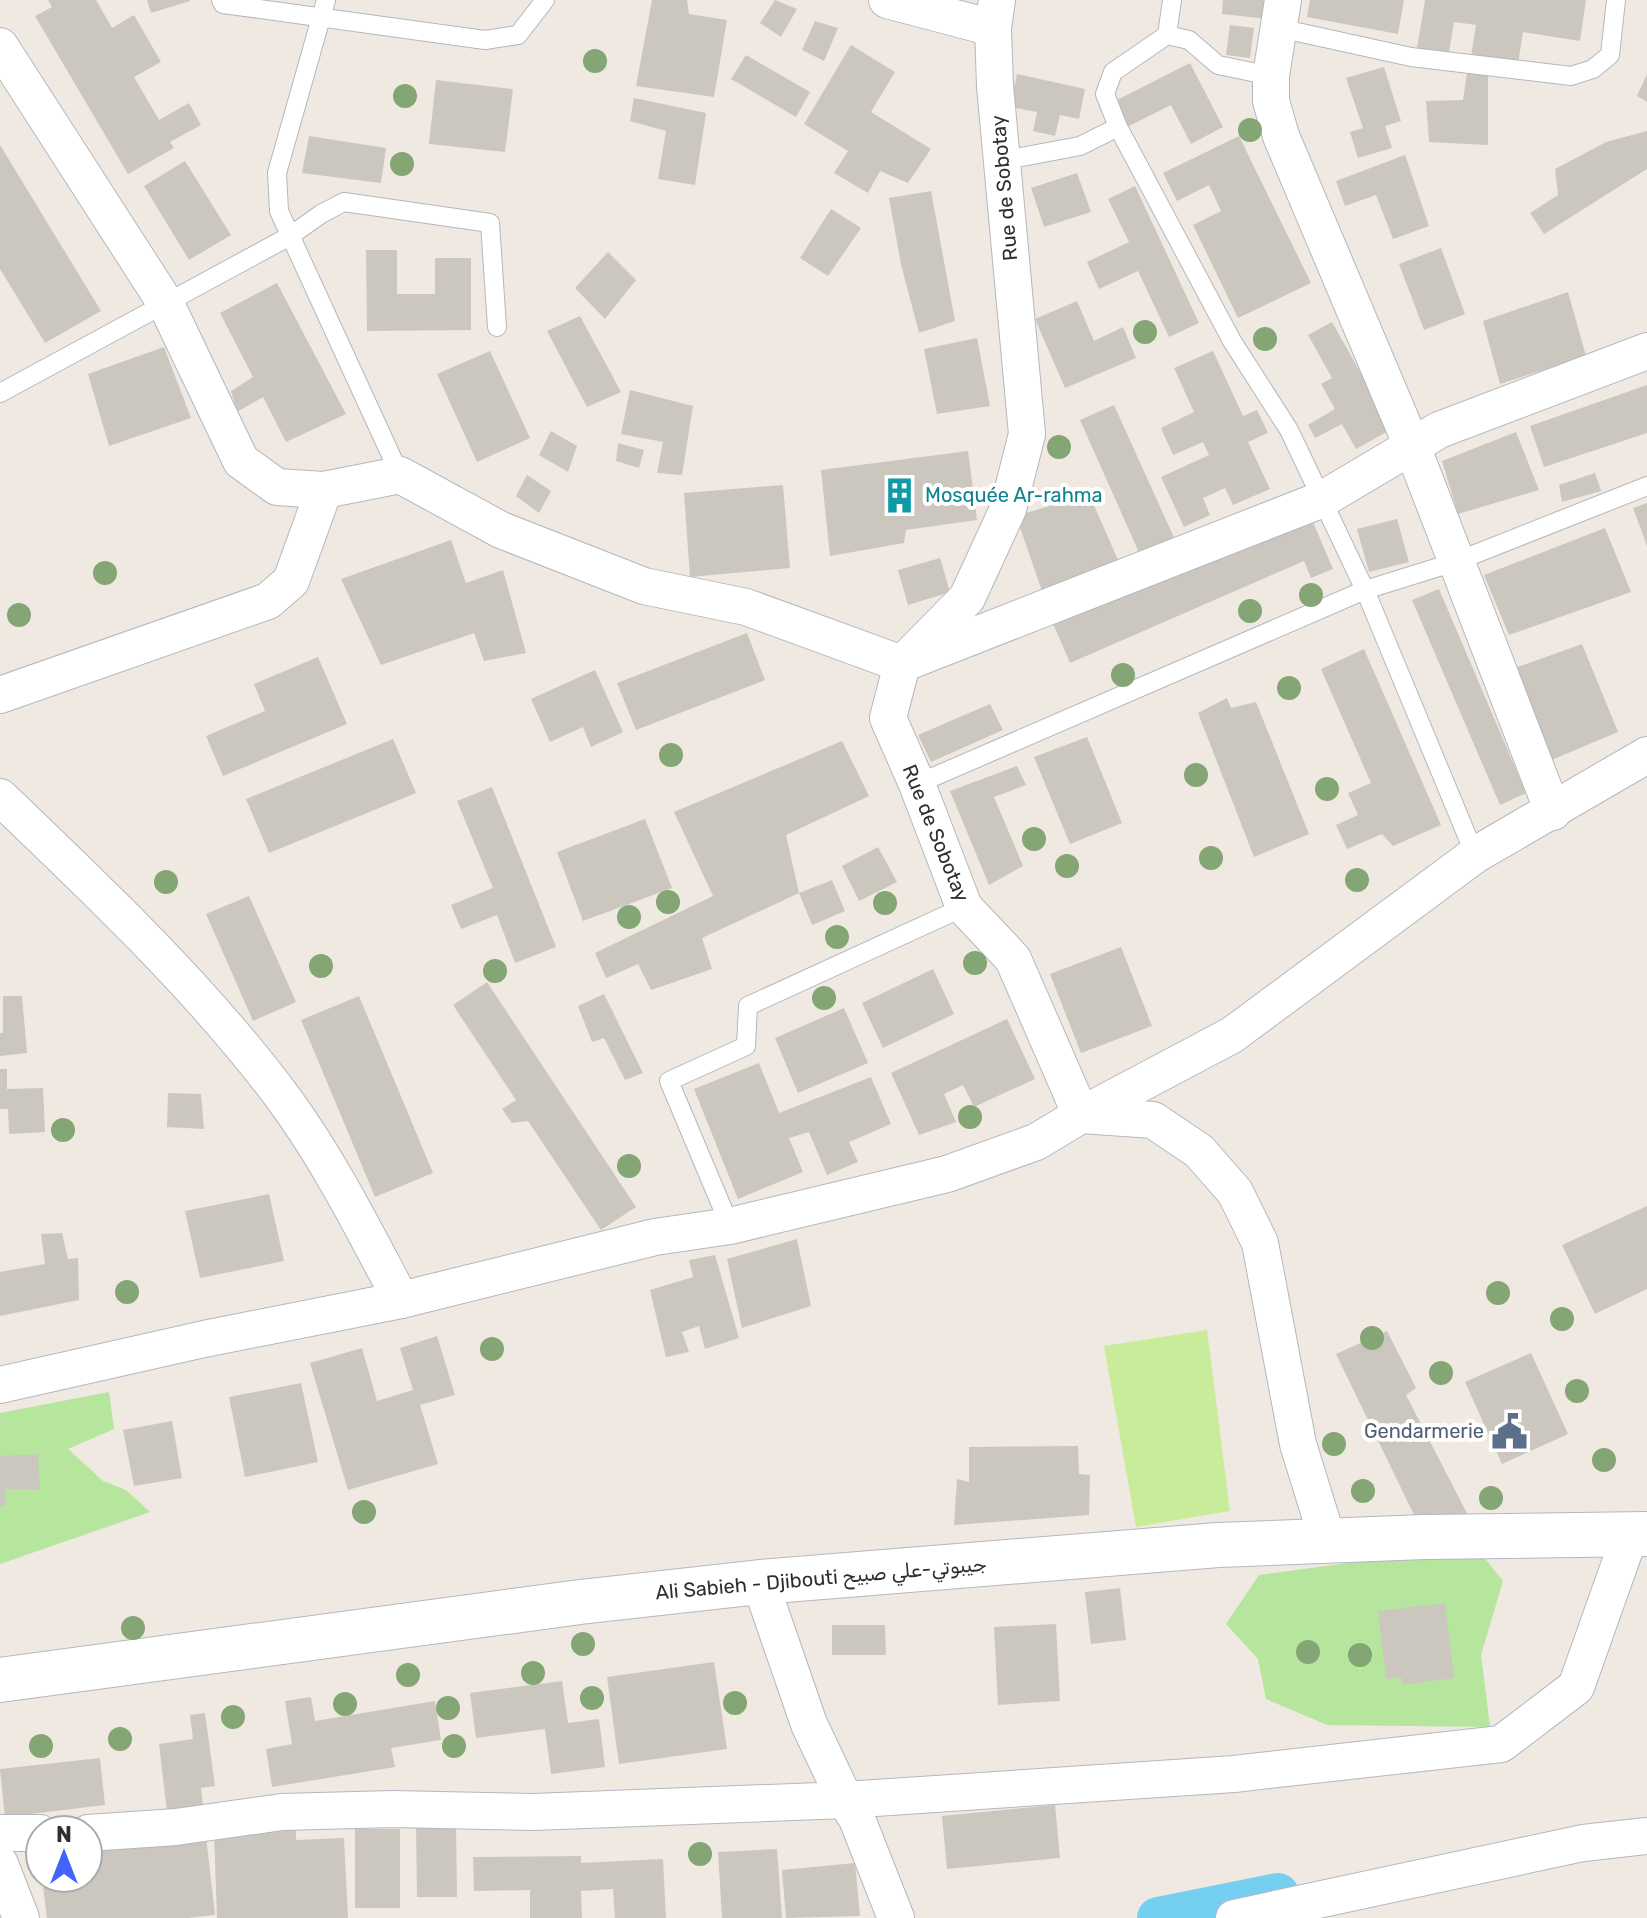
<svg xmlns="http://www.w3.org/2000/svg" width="1647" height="1918" font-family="Rubik,Vazirmatn,sans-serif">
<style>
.green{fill:#b6e59e}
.pitch{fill:#c9ec9a}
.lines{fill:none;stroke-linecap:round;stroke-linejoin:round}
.canal{stroke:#75cff0;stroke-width:42}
.building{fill:#cbc7bf}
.service-casing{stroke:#b4b7c1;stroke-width:20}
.minor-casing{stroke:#b4b7c1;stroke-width:38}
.secondary-casing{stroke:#b4b7c1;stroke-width:46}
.service{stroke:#fff;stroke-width:18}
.minor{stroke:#fff;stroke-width:36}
.secondary{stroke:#fff;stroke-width:44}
.tree{fill:#84a574}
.labels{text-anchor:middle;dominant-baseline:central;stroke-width:8;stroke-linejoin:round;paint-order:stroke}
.street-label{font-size:20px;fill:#2e2e2e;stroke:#fff}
.culture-label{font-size:20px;fill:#0d838f;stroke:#fff;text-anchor:start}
.service-label{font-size:20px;fill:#4e5e75;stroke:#fff;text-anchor:end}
</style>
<rect width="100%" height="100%" fill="#efe9e1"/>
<!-- green -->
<g class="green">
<polygon points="109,1392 114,1429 68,1449 103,1481 126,1490 150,1512 0,1564 0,1413"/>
<polygon points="1479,1551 1503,1581 1481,1655 1490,1727 1327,1725 1266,1699 1258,1659 1226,1624 1259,1575 1422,1553"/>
</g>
<!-- pitch -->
<polygon class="pitch" points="1207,1330 1230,1511 1136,1527 1104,1346"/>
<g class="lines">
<!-- canal -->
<polyline class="canal" points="1158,1918 1278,1894"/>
</g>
<!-- building -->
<g class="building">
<polygon points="48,0 96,0 112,28 134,15 161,62 134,77 159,120 189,103 201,125 170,142 174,148 128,174 35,16 52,7"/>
<polygon points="147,0 190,0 190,1 151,13"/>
<polygon points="652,0 687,0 689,14 727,20 714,97 636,86"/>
<polygon points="775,0 797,9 781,37 760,23"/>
<polygon points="1223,0 1270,0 1268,19 1222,14"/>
<polygon points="1310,0 1404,0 1398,34 1307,17"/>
<polygon points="1425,0 1586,0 1580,41 1523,32 1518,64 1471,57 1476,25 1454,22 1449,53 1417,48"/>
<polygon points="815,21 838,28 824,61 802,50"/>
<polygon points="1230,25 1254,28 1250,58 1226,55"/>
<polygon points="851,45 895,72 871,112 931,149 908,183 880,171 868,193 834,173 848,151 804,124"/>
<polygon points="746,55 810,92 796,117 731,79"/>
<polygon points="1190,63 1223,127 1191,144 1171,105 1129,126 1115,101"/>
<polygon points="1384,67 1401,121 1385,126 1392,148 1358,158 1350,132 1363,128 1346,78"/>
<polygon points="1467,73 1488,75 1488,145 1429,142 1426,101 1463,100"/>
<polygon points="1017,74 1085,89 1079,119 1060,115 1055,136 1033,131 1037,112 1010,107"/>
<polygon points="1647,74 1647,102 1637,96"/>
<polygon points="436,80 513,89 505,152 429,144"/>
<polygon points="634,98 706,113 695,185 658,179 666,131 630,121"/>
<polygon points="1647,131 1647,169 1544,234 1530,213 1558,195 1555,169 1606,142"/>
<polygon points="309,136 386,148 381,183 302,173"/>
<polygon points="1239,136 1311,283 1238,318 1193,225 1221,211 1209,185 1177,201 1163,173"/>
<polygon points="0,145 101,311 45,343 0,269"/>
<polygon points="1405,155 1429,226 1393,239 1376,195 1345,206 1336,181"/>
<polygon points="185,161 231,235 189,260 144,186"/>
<polygon points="1077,173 1091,212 1044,227 1031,188"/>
<polygon points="1135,186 1199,323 1169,337 1138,271 1099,289 1087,262 1129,242 1108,199"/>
<polygon points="931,191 955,321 919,333 901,264 889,198"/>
<polygon points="831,209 861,228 828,276 800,258"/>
<polygon points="1441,248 1465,314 1424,330 1399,264"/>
<polygon points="366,250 397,250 397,294 435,294 435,258 471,258 471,330 367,331"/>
<polygon points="608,252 636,280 605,319 575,288"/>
<polygon points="277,283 346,414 286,442 263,397 237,412 231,391 253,377 220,313"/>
<polygon points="1568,292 1586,356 1500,384 1483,321"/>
<polygon points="1077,301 1094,341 1123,327 1136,358 1065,388 1035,319"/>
<polygon points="580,316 621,392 587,407 547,331"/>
<polygon points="1332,322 1392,429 1356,449 1342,424 1315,438 1308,425 1335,409 1321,384 1332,378 1308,335"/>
<polygon points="977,338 990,406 937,414 924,349"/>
<polygon points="164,347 191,418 109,446 88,374"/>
<polygon points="490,351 530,438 477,462 437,374"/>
<polygon points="1213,351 1243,416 1257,410 1268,433 1248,442 1270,489 1233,505 1225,488 1203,498 1210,515 1184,527 1161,477 1209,455 1203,442 1173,455 1161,428 1194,412 1174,368"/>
<polygon points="1647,385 1647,433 1544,467 1530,426"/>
<polygon points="630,390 693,406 682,475 657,473 663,442 621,434"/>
<polygon points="1114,405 1176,542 1141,557 1080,420"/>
<polygon points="551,431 577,446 568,472 539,455"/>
<polygon points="1516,432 1539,490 1458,514 1442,461"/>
<polygon points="618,443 644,450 639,468 616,461"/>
<polygon points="968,451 977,520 906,530 904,543 830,556 821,470"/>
<polygon points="1595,473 1601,491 1562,502 1559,485"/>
<polygon points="527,475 551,491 539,513 516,496"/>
<polygon points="783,485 790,568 690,577 684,493"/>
<polygon points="1089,494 1119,562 1043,594 1016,516"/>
<polygon points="1647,503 1647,546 1633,508"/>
<polygon points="1307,508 1333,569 1311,578 1304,561 1070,663 1051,619"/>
<polygon points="1397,519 1409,562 1369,572 1357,529"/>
<polygon points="1605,528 1631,592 1509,635 1484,575"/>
<polygon points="451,540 466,583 503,570 526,653 484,661 474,633 381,665 341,579"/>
<polygon points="940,558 950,592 908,605 898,570"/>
<polygon points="1439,589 1526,793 1500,805 1412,600"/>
<polygon points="747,633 765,680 636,730 617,683"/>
<polygon points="1582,644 1618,732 1549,761 1512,669"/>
<polygon points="1364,649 1441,825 1393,846 1382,834 1347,849 1336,825 1358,815 1348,793 1371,783 1321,669"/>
<polygon points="318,657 347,724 223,776 206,736 265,711 254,684"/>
<polygon points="595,670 623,732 591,747 583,727 550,742 531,699"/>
<polygon points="1227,698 1231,708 1256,702 1309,834 1254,857 1198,713"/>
<polygon points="990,704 1003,730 931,762 918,735"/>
<polygon points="1087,737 1122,823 1070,844 1034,757"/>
<polygon points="393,739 416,793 269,853 246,799"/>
<polygon points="842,741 869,796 786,835 799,893 832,880 845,911 812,925 799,893 702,938 712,969 651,990 638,964 606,978 595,953 713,896 674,812"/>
<polygon points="1017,766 1026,785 994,797 1023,866 989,885 950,791"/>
<polygon points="492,787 556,947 515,963 497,915 461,929 451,905 493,888 457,801"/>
<polygon points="645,819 672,888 583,921 557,852"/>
<polygon points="878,847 897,882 859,901 842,866"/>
<polygon points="249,896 296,1002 253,1021 206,914"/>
<polygon points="1121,947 1152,1026 1081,1053 1050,974"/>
<polygon points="933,969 954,1014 883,1048 862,1003"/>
<polygon points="487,982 636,1207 601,1230 528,1121 512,1123 502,1109 516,1100 453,1005"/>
<polygon points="604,994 643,1073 625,1080 604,1038 592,1042 578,1006"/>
<polygon points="3,996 22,996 27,1053 0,1056 0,1033 3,1033"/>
<polygon points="359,996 433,1173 375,1197 301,1020"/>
<polygon points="844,1008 868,1063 798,1093 775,1038"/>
<polygon points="1007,1019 1035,1079 974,1107 963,1085 944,1094 956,1122 919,1135 891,1073"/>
<polygon points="759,1063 779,1113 871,1077 891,1124 849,1142 858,1162 827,1175 809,1132 789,1138 803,1172 738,1199 694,1089"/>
<polygon points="0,1069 7,1069 7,1089 43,1088 45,1132 9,1134 8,1109 0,1109"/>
<polygon points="168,1093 201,1094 204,1129 167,1127"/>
<polygon points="269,1194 284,1261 200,1278 185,1211"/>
<polygon points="1647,1206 1647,1289 1595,1314 1562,1245"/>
<polygon points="62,1233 68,1259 78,1258 79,1300 0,1316 0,1272 45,1264 41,1234"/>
<polygon points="797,1239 811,1306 742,1328 727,1259"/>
<polygon points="715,1255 739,1338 705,1349 699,1326 682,1332 689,1352 666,1357 650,1290 693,1277 689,1260"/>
<polygon points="1387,1331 1416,1388 1406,1395 1471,1521 1417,1521 1336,1354"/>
<polygon points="437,1336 455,1395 420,1405 438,1464 348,1490 310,1363 362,1348 377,1401 413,1390 400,1348"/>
<polygon points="1531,1353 1568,1434 1502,1464 1465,1382"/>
<polygon points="301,1383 318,1462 245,1477 229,1397"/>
<polygon points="172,1421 182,1478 134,1486 123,1430"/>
<polygon points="1078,1446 1079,1474 1090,1475 1089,1515 954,1525 957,1479 969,1482 969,1447"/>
<polygon points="38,1454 40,1490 5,1489 5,1505 0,1506 0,1456"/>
<polygon points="1120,1588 1126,1640 1091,1644 1085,1592"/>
<polygon points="1445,1603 1454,1678 1403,1685 1401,1677 1386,1679 1378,1611"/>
<polygon points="1056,1624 1060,1701 998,1705 994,1627"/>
<polygon points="832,1625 885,1625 886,1655 832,1655"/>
<polygon points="714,1662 727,1749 619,1764 607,1677"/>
<polygon points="562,1681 568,1723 599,1719 605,1767 551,1774 545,1729 476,1738 470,1693"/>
<polygon points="311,1697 315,1721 435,1701 441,1740 391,1748 395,1767 272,1787 266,1749 292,1744 285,1701"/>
<polygon points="205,1713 215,1786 201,1788 204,1816 168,1821 159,1744 193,1739 190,1715"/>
<polygon points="100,1758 105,1805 5,1817 0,1769"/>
<polygon points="1055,1805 1060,1858 947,1869 942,1816"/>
<polygon points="416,1827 456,1827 457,1897 417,1897"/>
<polygon points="296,1829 296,1840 344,1838 348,1918 217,1918 214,1832"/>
<rect x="355" y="1829" width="45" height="79"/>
<polygon points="206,1836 215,1915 188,1918 47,1918 42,1878 88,1878 88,1849"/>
<polygon points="777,1849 782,1918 722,1918 718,1852"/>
<polygon points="581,1856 581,1863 663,1859 666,1918 615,1918 613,1889 581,1891 582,1918 530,1918 530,1890 474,1891 473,1857"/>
<polygon points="855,1863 860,1916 786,1918 782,1870"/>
</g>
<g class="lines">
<defs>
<g id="service">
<polyline points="221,0 223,4 485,40 518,35 545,0"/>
<polyline points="326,0 277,173 279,211 400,475"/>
<polyline points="1172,0 1167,35 1113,72 1105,94 1118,127 1232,341 1289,430 1365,590 1475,855"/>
<polyline points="1279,28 1411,57 1571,76 1593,69 1610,55 1616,0"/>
<polyline points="1167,35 1189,40 1218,65 1271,76"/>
<polyline points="1000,161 1080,146 1118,127"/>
<polyline points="0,393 290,236 321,214 344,202 490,223 497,327"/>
<polyline points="917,784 1365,590 1455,562 1647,486"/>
<polyline points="730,1226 669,1081 746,1046 748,1006 964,907"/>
</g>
<g id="minor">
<polyline points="887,0 993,28"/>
<polyline points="1283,0 1271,76 1271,101 1281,136 1412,446 1553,812"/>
<polyline points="0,46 166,304 241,461 277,487 324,490 400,475 501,530 644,586 746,607 902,664 1323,499 1439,430 1647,351"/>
<polyline points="0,695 268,601 291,581 324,490"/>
<path d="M0 797C98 891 199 986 281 1095 328 1158 364 1230 401 1300"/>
<polyline points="1081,1115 1232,1035 1475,855 1647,755"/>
<polyline points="1082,1115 1153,1120 1199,1151 1235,1192 1260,1243 1298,1444 1328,1541"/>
<polyline points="0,1385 204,1339 401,1300 655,1237 730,1226 947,1174 1036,1142 1081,1115 1013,959 964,907 917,784 888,718 902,664 967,598 1008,509 1027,434 995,86 993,28 997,0"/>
<polyline points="0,1833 40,1833"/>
<polyline points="88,1833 176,1827 282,1812 393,1809 533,1812 845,1800 809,1724 760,1582"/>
<polyline points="0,1864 21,1918"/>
<polyline points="896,1918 857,1819 845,1800 1234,1774 1501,1744 1576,1687 1630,1535"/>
<polyline points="1234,1918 1583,1843 1647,1836"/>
</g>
<polyline id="secondary" points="0,1680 580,1602 760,1582 1218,1545 1424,1537 1647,1534"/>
</defs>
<!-- service casing -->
<use href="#service" class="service-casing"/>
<!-- minor casing -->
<use href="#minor" class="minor-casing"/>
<!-- secondary casing -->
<use href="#secondary" class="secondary-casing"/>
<!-- service -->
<use href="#service" class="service"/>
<!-- minor -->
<use href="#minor" class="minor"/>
<!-- secondary -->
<use href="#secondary" class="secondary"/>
</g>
<!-- trees -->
<g class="tree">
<circle cx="595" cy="61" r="12"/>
<circle cx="405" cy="96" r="12"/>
<circle cx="1250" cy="130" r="12"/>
<circle cx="402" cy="164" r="12"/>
<circle cx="1145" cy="332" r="12"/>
<circle cx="1265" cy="339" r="12"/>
<circle cx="1059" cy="447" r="12"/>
<circle cx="105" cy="573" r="12"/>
<circle cx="1311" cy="595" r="12"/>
<circle cx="1250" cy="611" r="12"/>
<circle cx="19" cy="615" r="12"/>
<circle cx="1123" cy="675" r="12"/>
<circle cx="1289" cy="688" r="12"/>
<circle cx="671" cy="755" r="12"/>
<circle cx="1196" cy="775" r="12"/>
<circle cx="1327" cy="789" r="12"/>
<circle cx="1034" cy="839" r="12"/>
<circle cx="1211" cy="858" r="12"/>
<circle cx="1067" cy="866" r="12"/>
<circle cx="1357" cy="880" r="12"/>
<circle cx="166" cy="882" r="12"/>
<circle cx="668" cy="902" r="12"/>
<circle cx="885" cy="903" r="12"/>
<circle cx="629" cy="917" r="12"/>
<circle cx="837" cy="937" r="12"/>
<circle cx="975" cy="963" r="12"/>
<circle cx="321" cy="966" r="12"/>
<circle cx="495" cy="971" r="12"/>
<circle cx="824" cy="998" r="12"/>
<circle cx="970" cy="1117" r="12"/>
<circle cx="63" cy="1130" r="12"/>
<circle cx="629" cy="1166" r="12"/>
<circle cx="127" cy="1292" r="12"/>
<circle cx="1498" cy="1293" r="12"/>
<circle cx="1562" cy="1319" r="12"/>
<circle cx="1372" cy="1338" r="12"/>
<circle cx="492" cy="1349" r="12"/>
<circle cx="1441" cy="1373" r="12"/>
<circle cx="1577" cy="1391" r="12"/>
<circle cx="1334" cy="1444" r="12"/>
<circle cx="1604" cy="1460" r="12"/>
<circle cx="1363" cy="1491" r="12"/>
<circle cx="1491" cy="1498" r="12"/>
<circle cx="364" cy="1512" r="12"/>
<circle cx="133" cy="1628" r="12"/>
<circle cx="583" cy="1644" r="12"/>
<circle cx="1308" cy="1652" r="12"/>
<circle cx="1360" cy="1655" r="12"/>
<circle cx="533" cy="1673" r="12"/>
<circle cx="408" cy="1675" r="12"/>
<circle cx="592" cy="1698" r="12"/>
<circle cx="735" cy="1703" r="12"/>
<circle cx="345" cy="1704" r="12"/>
<circle cx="448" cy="1708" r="12"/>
<circle cx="233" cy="1717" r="12"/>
<circle cx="120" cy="1739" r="12"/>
<circle cx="41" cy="1746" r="12"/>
<circle cx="454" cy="1746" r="12"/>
<circle cx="700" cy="1854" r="12"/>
</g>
<!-- icons -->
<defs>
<symbol id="building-bare" viewBox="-9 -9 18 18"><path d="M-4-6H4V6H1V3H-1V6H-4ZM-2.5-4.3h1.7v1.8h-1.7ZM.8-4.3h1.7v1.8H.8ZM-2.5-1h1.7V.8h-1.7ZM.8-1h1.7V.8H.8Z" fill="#0f9aa8" stroke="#fff" stroke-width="2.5" paint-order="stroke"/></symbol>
<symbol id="civic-bare" viewBox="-9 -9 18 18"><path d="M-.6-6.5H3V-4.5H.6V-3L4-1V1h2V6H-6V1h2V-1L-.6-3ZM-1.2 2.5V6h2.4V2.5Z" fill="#5c6f8a" stroke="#fff" stroke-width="2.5" paint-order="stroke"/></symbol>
</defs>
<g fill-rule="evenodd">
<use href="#building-bare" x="874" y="470" width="51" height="51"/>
<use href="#civic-bare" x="1484" y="1406" width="51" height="51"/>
</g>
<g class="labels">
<!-- street labels -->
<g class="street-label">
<text transform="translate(1004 188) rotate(-95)">Rue de Sobotay</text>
<text transform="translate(936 833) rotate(68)">Rue de Sobotay</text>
<text transform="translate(821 1578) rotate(-5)">Ali Sabieh - Djibouti جيبوتي-علي صبيح</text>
</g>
<!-- culture labels -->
<g class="culture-label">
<text x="925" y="495">Mosquée Ar-rahma</text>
</g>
<!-- service labels -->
<g class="service-label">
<text x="1484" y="1431">Gendarmerie</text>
</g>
</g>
<!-- north arrow -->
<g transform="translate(64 1854)"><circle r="38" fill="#ffffff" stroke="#ababab" stroke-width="2"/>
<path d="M0-6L14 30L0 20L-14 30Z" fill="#4264fb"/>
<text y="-12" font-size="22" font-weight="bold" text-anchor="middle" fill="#2e2e2e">N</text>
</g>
</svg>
